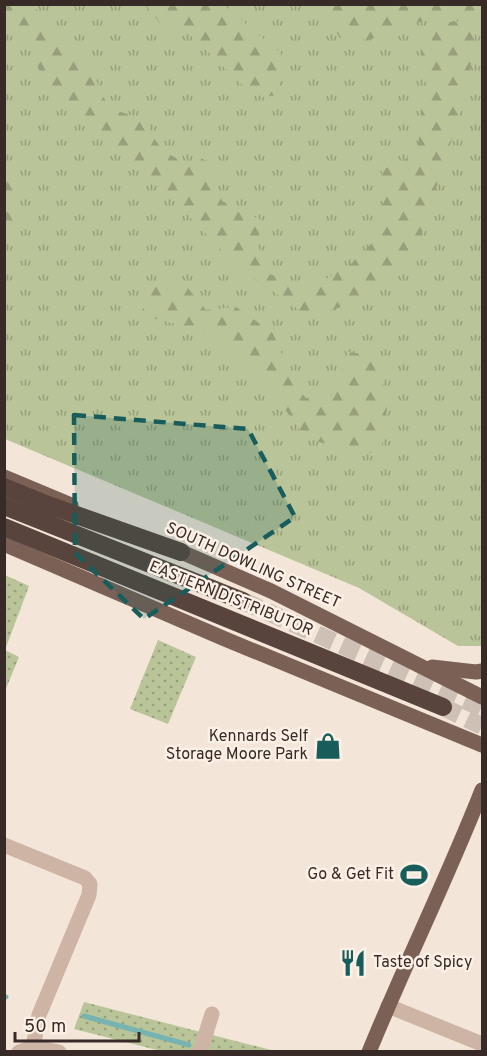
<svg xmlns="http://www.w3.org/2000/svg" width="487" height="1056" font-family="Overpass,sans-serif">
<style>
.grass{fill:url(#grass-tufts)}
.forest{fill:url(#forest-firs)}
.park{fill:url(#park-dots)}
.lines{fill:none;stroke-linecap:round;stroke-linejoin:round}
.stream{stroke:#76b3b1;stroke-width:5}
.highway-tunnel{stroke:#cec0b5;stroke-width:18;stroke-dasharray:18 9;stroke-linecap:butt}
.minor{stroke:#cdb4a4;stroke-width:15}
.major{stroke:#7b6056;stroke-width:15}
.highway{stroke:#59433d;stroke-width:18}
.marked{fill:#185d5c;fill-opacity:0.2;stroke:#185d5c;stroke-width:4.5;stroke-dasharray:12 8;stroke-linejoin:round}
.labels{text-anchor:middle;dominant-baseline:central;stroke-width:5;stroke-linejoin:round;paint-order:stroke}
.street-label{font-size:16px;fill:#382a26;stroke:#fbf0e6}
.poi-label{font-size:16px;fill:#382a26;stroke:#fbf0e6;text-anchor:end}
</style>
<defs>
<pattern id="grass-tufts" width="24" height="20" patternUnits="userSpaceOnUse" patternTransform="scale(1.5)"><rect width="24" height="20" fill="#b9c498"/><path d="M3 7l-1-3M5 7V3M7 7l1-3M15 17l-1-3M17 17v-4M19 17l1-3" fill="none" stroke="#979f7c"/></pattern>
<pattern id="forest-firs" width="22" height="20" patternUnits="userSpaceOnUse" patternTransform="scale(1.5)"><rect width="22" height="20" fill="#b9c498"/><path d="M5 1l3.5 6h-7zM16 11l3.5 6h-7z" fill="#979f7c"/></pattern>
<pattern id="park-dots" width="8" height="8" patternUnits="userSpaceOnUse" patternTransform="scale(1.5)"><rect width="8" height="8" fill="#b9c498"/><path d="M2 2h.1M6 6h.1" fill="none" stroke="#979f7c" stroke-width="1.8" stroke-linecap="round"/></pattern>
</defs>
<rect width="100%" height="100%" fill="#f4e5d9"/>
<!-- grass -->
<polygon class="grass" points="5,5 482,5 482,646 458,646 359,588 5,439"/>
<!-- forest -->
<g class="forest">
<path d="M5 4 33 5 71 51 89 60C104 98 100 110 144 118 149 125 151 133 155 140 163 152 178 160 191 165L200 158 210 162 222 201 261 220 258 245 267 273 296 284 326 279 352 263 372 243 384 210 381 190 382 170 406 159 418 145 426 83 419 59 437 23 464 21 476 31 467 92 415 253 379 292 333 310 305 314 235 265 166 192 89 125 44 83 32 52 5 27Z"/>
<polygon points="146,5 223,5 281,53 278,95 263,97 249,91 188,33 161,25"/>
<polygon points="320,5 482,5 481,11 440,15 368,40 340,38"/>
<polygon points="5,162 17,177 19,220 6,235 4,233"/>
<polygon points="182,281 206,310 236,307 273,333 294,384 306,398 333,395 348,352 378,356 387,408 381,450 364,455 306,438 265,382 208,333 157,319 141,317 148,285"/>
</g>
<!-- park -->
<g class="park">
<polygon points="5,575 29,586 5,650 19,657 5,691"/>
<polygon points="158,640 196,657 168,724 130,709"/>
<polygon points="84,1002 275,1051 161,1051 74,1029"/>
</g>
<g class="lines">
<!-- stream -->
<g class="stream">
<polyline points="4,996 6,997"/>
<polyline points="84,1016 189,1045"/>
</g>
<!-- highway-tunnel -->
<g class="highway-tunnel">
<polyline points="243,601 482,708"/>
<polyline points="443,707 482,726"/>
</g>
<!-- minor -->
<g class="minor">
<polyline points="4,845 85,878 90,884 89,895 39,1015 33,1047"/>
<polyline points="388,1006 482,1044"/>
<polyline points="19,1052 33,1047 59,1052"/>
<polyline points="200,1052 212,1014"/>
</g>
<!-- major -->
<g class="major">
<polyline points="4,477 71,505"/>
<polyline points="4,544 225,639 482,745"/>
<polyline points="170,547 271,591 482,697"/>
<polyline points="432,667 476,672 482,671"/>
<path d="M369 1052C405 964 447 879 482 790"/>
</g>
<!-- highway -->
<g class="highway">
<polyline points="4,487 48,505 181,552"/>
<polyline points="4,506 243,601"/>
<polyline points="4,527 443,707"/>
</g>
</g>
<!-- marked area -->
<path class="marked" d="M74 415 248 429 295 517 144 619 75 553Z"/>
<!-- icons -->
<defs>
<symbol id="shop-bare" viewBox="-9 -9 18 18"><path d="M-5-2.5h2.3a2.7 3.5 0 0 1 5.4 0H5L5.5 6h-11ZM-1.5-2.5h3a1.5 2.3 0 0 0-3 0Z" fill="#185d5c" stroke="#fbf0e6" stroke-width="2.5" paint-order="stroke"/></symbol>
<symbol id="stadium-bare" viewBox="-9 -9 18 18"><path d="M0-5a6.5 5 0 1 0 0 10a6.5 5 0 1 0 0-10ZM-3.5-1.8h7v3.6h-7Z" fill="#185d5c" stroke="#fbf0e6" stroke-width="2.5" paint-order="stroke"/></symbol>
<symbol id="restaurant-bare" viewBox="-9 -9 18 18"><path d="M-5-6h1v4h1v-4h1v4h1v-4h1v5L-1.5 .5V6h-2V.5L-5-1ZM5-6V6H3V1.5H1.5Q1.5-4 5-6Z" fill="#185d5c" stroke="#fbf0e6" stroke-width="2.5" paint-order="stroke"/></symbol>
</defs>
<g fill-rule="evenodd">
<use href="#shop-bare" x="309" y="727" width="38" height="38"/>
<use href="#stadium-bare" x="395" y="856" width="38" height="38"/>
<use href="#restaurant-bare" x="334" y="944" width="38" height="38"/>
</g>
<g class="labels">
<!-- street labels -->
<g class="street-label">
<text transform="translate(253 566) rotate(24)">SOUTH DOWLING STREET</text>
<text transform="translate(231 599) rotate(22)">EASTERN DISTRIBUTOR</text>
</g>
<!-- poi labels -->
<g class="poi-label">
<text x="308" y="737">Kennards Self<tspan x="308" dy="18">Storage Moore Park</tspan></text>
<text x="394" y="875">Go &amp; Get Fit</text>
<text x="373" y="963" text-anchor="start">Taste of Spicy</text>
</g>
</g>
<!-- border -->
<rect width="487" height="1056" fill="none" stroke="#382a26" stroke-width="12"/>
<!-- scale -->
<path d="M15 1032v9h124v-9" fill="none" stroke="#382a26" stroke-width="3"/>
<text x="24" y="1032" font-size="18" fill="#382a26" stroke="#fbf0e6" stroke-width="4.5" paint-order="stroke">50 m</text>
</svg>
